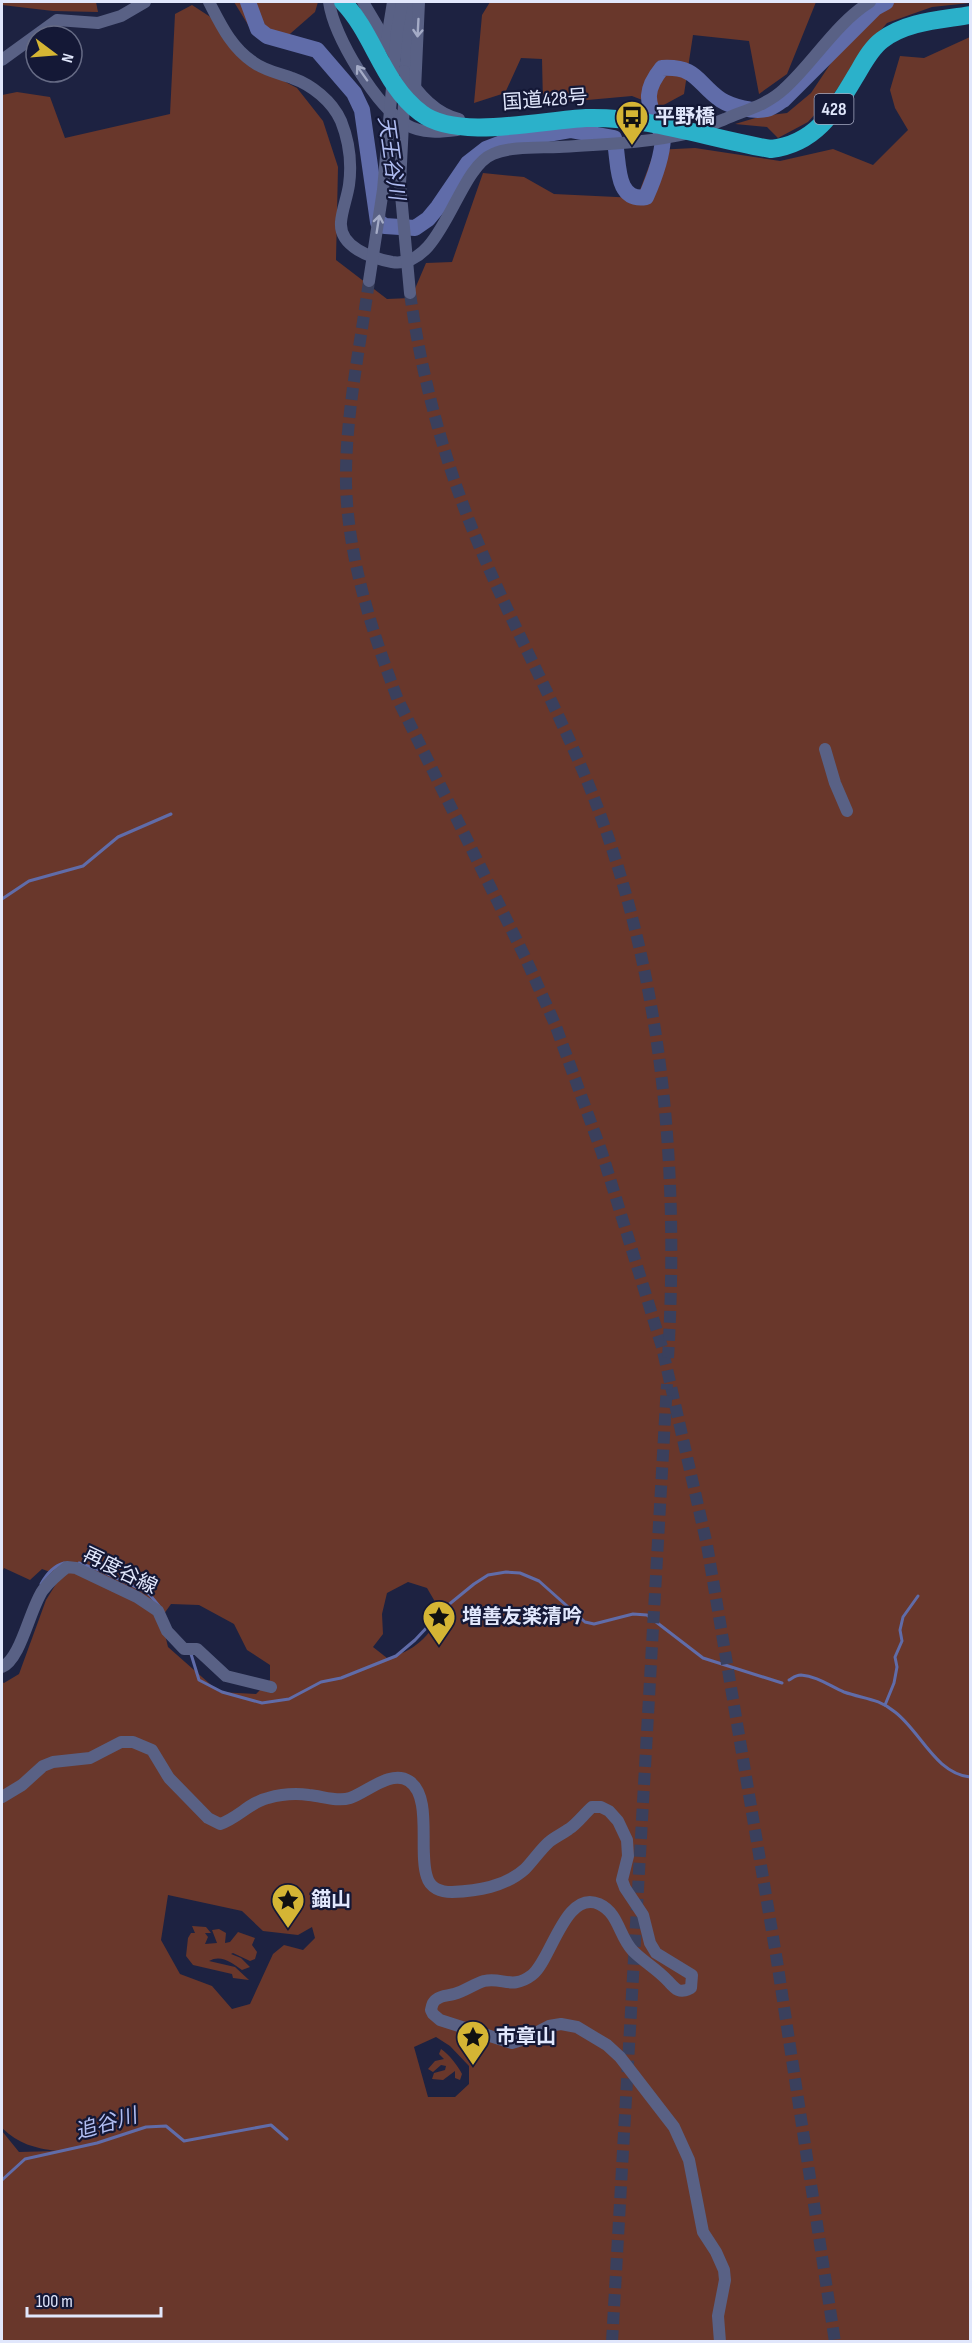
<svg xmlns="http://www.w3.org/2000/svg" width="972" height="2343" font-family="'Sofia Sans Condensed','Noto Sans JP',sans-serif">
<style>
.green{fill:#69372b;fill-rule:evenodd}
.lines{fill:none;stroke-linecap:round;stroke-linejoin:round}
.stream{stroke:#606ca9;stroke-width:3}
.river{stroke:#606ca9;stroke-width:16}
.minor-tunnel{stroke:#3a405d;stroke-width:12;stroke-dasharray:12 6;stroke-linecap:butt}
.minor{stroke:#596185;stroke-width:12}
.highway{stroke:#2bb1ca;stroke-width:18}
.oneway{stroke:#a4abc6}
.labels{text-anchor:middle;dominant-baseline:central;stroke-width:4.5;stroke-linejoin:round;paint-order:stroke}
.shield{fill:#141836;stroke:#a4a9c1;stroke-width:1.5}
.shield-label{font-size:18px;font-weight:bold;fill:#e1e7fc}
.street-label{font-size:20px;fill:#e1e7fc;stroke:#141836}
.poi-label{font-size:20px;font-weight:bold;fill:#e1e7fc;stroke:#141836;text-anchor:start}
.water-label{font-size:21px;font-style:italic;fill:#b0bdf2;stroke:#141836}
</style>
<rect width="100%" height="100%" fill="#1d2241"/>
<!-- green -->
<g class="green">
<polygon points="2,2 96,2 98,12 53,11 2,5"/>
<polygon points="234,2 318,2 315,12 283,40 255,36"/>
<polygon points="490,2 816,2 787,74 759,94 749,41 693,35 684,94 660,107 632,96 543,104 542,59 521,58 505,93 474,103 482,15"/>
<polygon points="881,2 970,3 932,7 887,23 864,50 835,92 808,122 778,138 767,127 735,124 762,116 787,113 811,93 849,36"/>
<path d="M192 5 212 18 238 57 297 88 323 121 338 167 336 260 387 299 411 298 426 263 452 262 483 173 524 177 554 194 637 198 655 150 695 148 780 161 833 149 873 165 908 130 895 108 890 90 900 56 924 58 970 37V2341H2V2131L19 2152 57 2151C34 2148 19 2144 2 2128V1682L4 1683 19 1674 46 1600 61 1576 42 1569 30 1580 4 1568 2 1572V95L17 92 50 97 65 138 170 114 175 14ZM408 1582 427 1588 441 1612C431 1636 413 1652 387 1658L373 1647 383 1634 382 1614 387 1593ZM171 1604 199 1605 234 1624 247 1650 270 1665V1680L256 1694 219 1692 168 1647 161 1618ZM168 1895 242 1911 263 1931 298 1935 312 1927 315 1938 303 1950 284 1945 273 1954 250 2004 232 2009 212 1986 180 1974 161 1940ZM436 2037 450 2046 469 2066V2084L455 2097H428L414 2047Z"/>
<path d="M192 1926 206 1927 211 1933H205L208 1937 205 1944 217 1943 212 1930 219 1929 226 1933 225 1943 230 1942 238 1932 255 1938 252 1945 257 1952 255 1959 250 1961 233 1953 231 1954 241 1958 250 1967 242 1970C232 1963 221 1954 209 1961L235 1967 249 1980 233 1978 232 1974 193 1965 186 1956 188 1938 191 1933H195Z"/>
<path d="M441 2049C449 2054 458 2066 462 2074L460 2080 455 2078V2071L443 2080 432 2079 434 2073 445 2070 446 2066 441 2065 433 2072 428 2069 435 2061 444 2059 439 2054Z"/>
</g>
<g class="lines">
<!-- stream -->
<g class="stream">
<polyline points="2,899 29,881 83,866 118,837 171,814"/>
<polyline points="79,1563 99,1570 144,1591 150,1595 159,1606"/>
<path d="M41 1584C46 1575 53 1566 64 1563"/>
<polyline points="191,1654 199,1680 222,1692 262,1703 289,1699 321,1682 341,1678 396,1656 415,1640 447,1606 474,1584 488,1575 506,1572 520,1573 539,1581 585,1622 594,1624 633,1614 647,1615 703,1658 782,1683"/>
<path d="M789 1680C794 1677 796 1675 801 1675 817 1676 830 1686 844 1692 864 1699 878 1698 895 1712 921 1732 935 1773 970 1777"/>
<polyline points="885,1705 894,1683 897,1667 895,1657 902,1641 900,1630 903,1617 918,1596"/>
<polyline points="2,2180 25,2159 97,2143 146,2127 166,2126 184,2141 271,2125 287,2139"/>
</g>
<!-- river -->
<path class="river" d="M248 2 258 29 267 36 317 50 354 93 362 110 378 222 385 226 415 228 428 219 438 207 468 163 486 149 507 141 570 130 614 138C620 159 613 202 646 197 654 179 662 158 663 138 663 133 659 129 657 124 646 101 645 89 662 68 698 66 697 84 721 100 732 107 754 112 767 109 772 108 778 103 783 100L875 8 886 2"/>
<!-- minor-tunnel -->
<g class="minor-tunnel">
<path d="M369 281C360 348 345 417 346 484 348 558 372 632 398 700L525 957 555 1024 602 1153 662 1347 707 1545 777 1961 835 2342"/>
<path d="M410 293C422 381 446 468 481 550 518 639 567 724 600 814 664 988 679 1175 668 1358"/>
<polyline points="612,2342 667,1384"/>
</g>
<!-- minor -->
<g class="minor">
<path d="M209 2C221 25 231 47 253 62 265 71 279 73 292 78 312 85 332 101 341 121 349 141 352 163 349 185 347 198 342 210 341 222 339 247 371 258 392 262 443 270 456 169 493 154 512 146 538 148 559 147 602 144 648 143 690 133 702 130 714 123 725 119 746 110 767 105 784 89 814 62 835 24 870 2"/>
<path d="M329 2C334 37 376 106 407 125 422 134 441 132 457 130"/>
<polyline points="363,2 395,56"/>
<polyline points="409,2 400,184 410,293"/>
<polyline points="386,45 393,2"/>
<polyline points="2,60 57,20 98,23 121,16 145,2"/>
<path d="M404 71C417 93 434 113 459 119"/>
<polyline points="415,90 419,2"/>
<polyline points="369,281 383,190 397,31 402,3"/>
<polyline points="825,749 835,783 847,811"/>
<path d="M2 1667C21 1659 30 1608 43 1590 50 1581 58 1574 67 1567L76 1568 137 1597 158 1611 167 1631 184 1649H197L226 1676 271 1687"/>
<path d="M2 1797 22 1785 43 1766 53 1762 90 1758 121 1742H133L152 1750 169 1778 208 1818 220 1824C238 1818 250 1802 268 1798 282 1794 295 1793 309 1795 322 1796 337 1802 350 1798 366 1793 391 1769 409 1781 433 1797 418 1851 427 1877 430 1888 441 1892 452 1892 477 1891 505 1887 525 1869 533 1861 540 1850 549 1842 555 1837 562 1834 569 1829 577 1824 584 1814 592 1807H601L609 1811 618 1821 627 1840 628 1856 622 1880 625 1888 643 1915 650 1943 656 1953 692 1975 691 1988C687 1990 683 1992 678 1990 674 1988 671 1984 668 1981 657 1969 644 1962 633 1951 619 1937 619 1913 599 1904 565 1889 551 1961 532 1975 512 1990 503 1977 484 1981 474 1984 465 1991 454 1994 448 1996 442 1995 437 1999 433 2001 432 2005 431 2010L433 2014 440 2020 512 2043 522 2040 549 2026 561 2024 577 2027 607 2045 620 2057 674 2127 689 2160 703 2232 716 2252 724 2270 725 2280 718 2316 720 2342"/>
</g>
<!-- highway -->
<path class="highway" d="M343 2C374 34 383 85 421 113 457 141 542 120 586 118 649 116 710 139 771 149 814 144 834 113 855 77 863 64 870 49 882 40 907 21 941 20 970 15"/>
</g>
<!-- one-way arrows -->
<defs><path id="oneway-shaft" d="M-6 0H5M1.5-3L5.5 0L1.5 3" fill="none" stroke-width="1.6" stroke-linecap="round" stroke-linejoin="round" transform="scale(1.5)"/></defs>
<g class="oneway">
<use href="#oneway-shaft" transform="translate(418 28) rotate(93)"/>
<use href="#oneway-shaft" transform="translate(362 73) rotate(-125)"/>
<use href="#oneway-shaft" transform="translate(378 224) rotate(-81)"/>
</g>
<!-- icons -->
<defs>
<symbol id="bus-pin" viewBox="-11 -11 22 30"><path d="M0 17L-7.5 6A9.5 9.5 0 1 1 7.5 6Z" fill="#d5b534" stroke="#141836"/><path d="M-5-6H5V4H4V6H2V4H-2V6H-4V4H-5ZM-3.5-4V0h7V-4ZM-3.5 1.2v1.5H-2V1.2ZM2 1.2v1.5H3.5V1.2Z" fill="#111"/></symbol>
<symbol id="sight-pin" viewBox="-11 -11 22 30"><path d="M0 17L-7.5 6A9.5 9.5 0 1 1 7.5 6Z" fill="#d5b534" stroke="#141836"/><path d="M0-6L1.8-2.2L6-1.7L2.9 1.2L3.7 5.4L0 3.3L-3.7 5.4L-2.9 1.2L-6-1.7L-1.8-2.2Z" fill="#111"/></symbol>
</defs>
<g fill-rule="evenodd">
<use href="#bus-pin" x="613" y="98" width="38" height="52"/>
<use href="#sight-pin" x="420" y="1598" width="38" height="52"/>
<use href="#sight-pin" x="269" y="1881" width="38" height="52"/>
<use href="#sight-pin" x="454" y="2018" width="38" height="52"/>
</g>
<g class="labels">
<!-- shield labels -->
<rect class="shield" x="814.5" y="94" width="39" height="30" rx="4.5"/>
<g class="shield-label">
<text x="834" y="109">428</text>
</g>
<!-- street labels -->
<g class="street-label">
<text transform="translate(545 100) rotate(-4)">国道428号</text>
<text transform="translate(120 1571) rotate(26)">再度谷線</text>
</g>
<!-- poi labels -->
<g class="poi-label">
<text x="655" y="117">平野橋</text>
<text x="462" y="1617">増善友楽清吟</text>
<text x="311" y="1900">錨山</text>
<text x="496" y="2037">市章山</text>
</g>
<!-- water labels -->
<g class="water-label">
<text transform="translate(391 158) rotate(82)">天王谷川</text>
<text transform="translate(106 2124) rotate(-16)">追谷川</text>
</g>
</g>
<!-- border -->
<rect width="972" height="2343" fill="none" stroke="#e1e7fc" stroke-width="6"/>
<!-- north arrow -->
<g transform="translate(54 54) rotate(106)"><circle r="28" fill="#141836" stroke="#666b85" stroke-width="1.5"/>
<path d="M0-4.5L10 22L0 15L-10 22Z" fill="#d5b534"/>
<text y="-9" font-size="16" font-weight="bold" text-anchor="middle" fill="#e1e7fc">N</text>
</g>
<!-- scale -->
<path d="M27 2307v9h134v-9" fill="none" stroke="#e1e7fc" stroke-width="3"/>
<text x="36" y="2307" font-size="18" fill="#e1e7fc" stroke="#141836" stroke-width="4.5" paint-order="stroke">100 m</text>
</svg>
